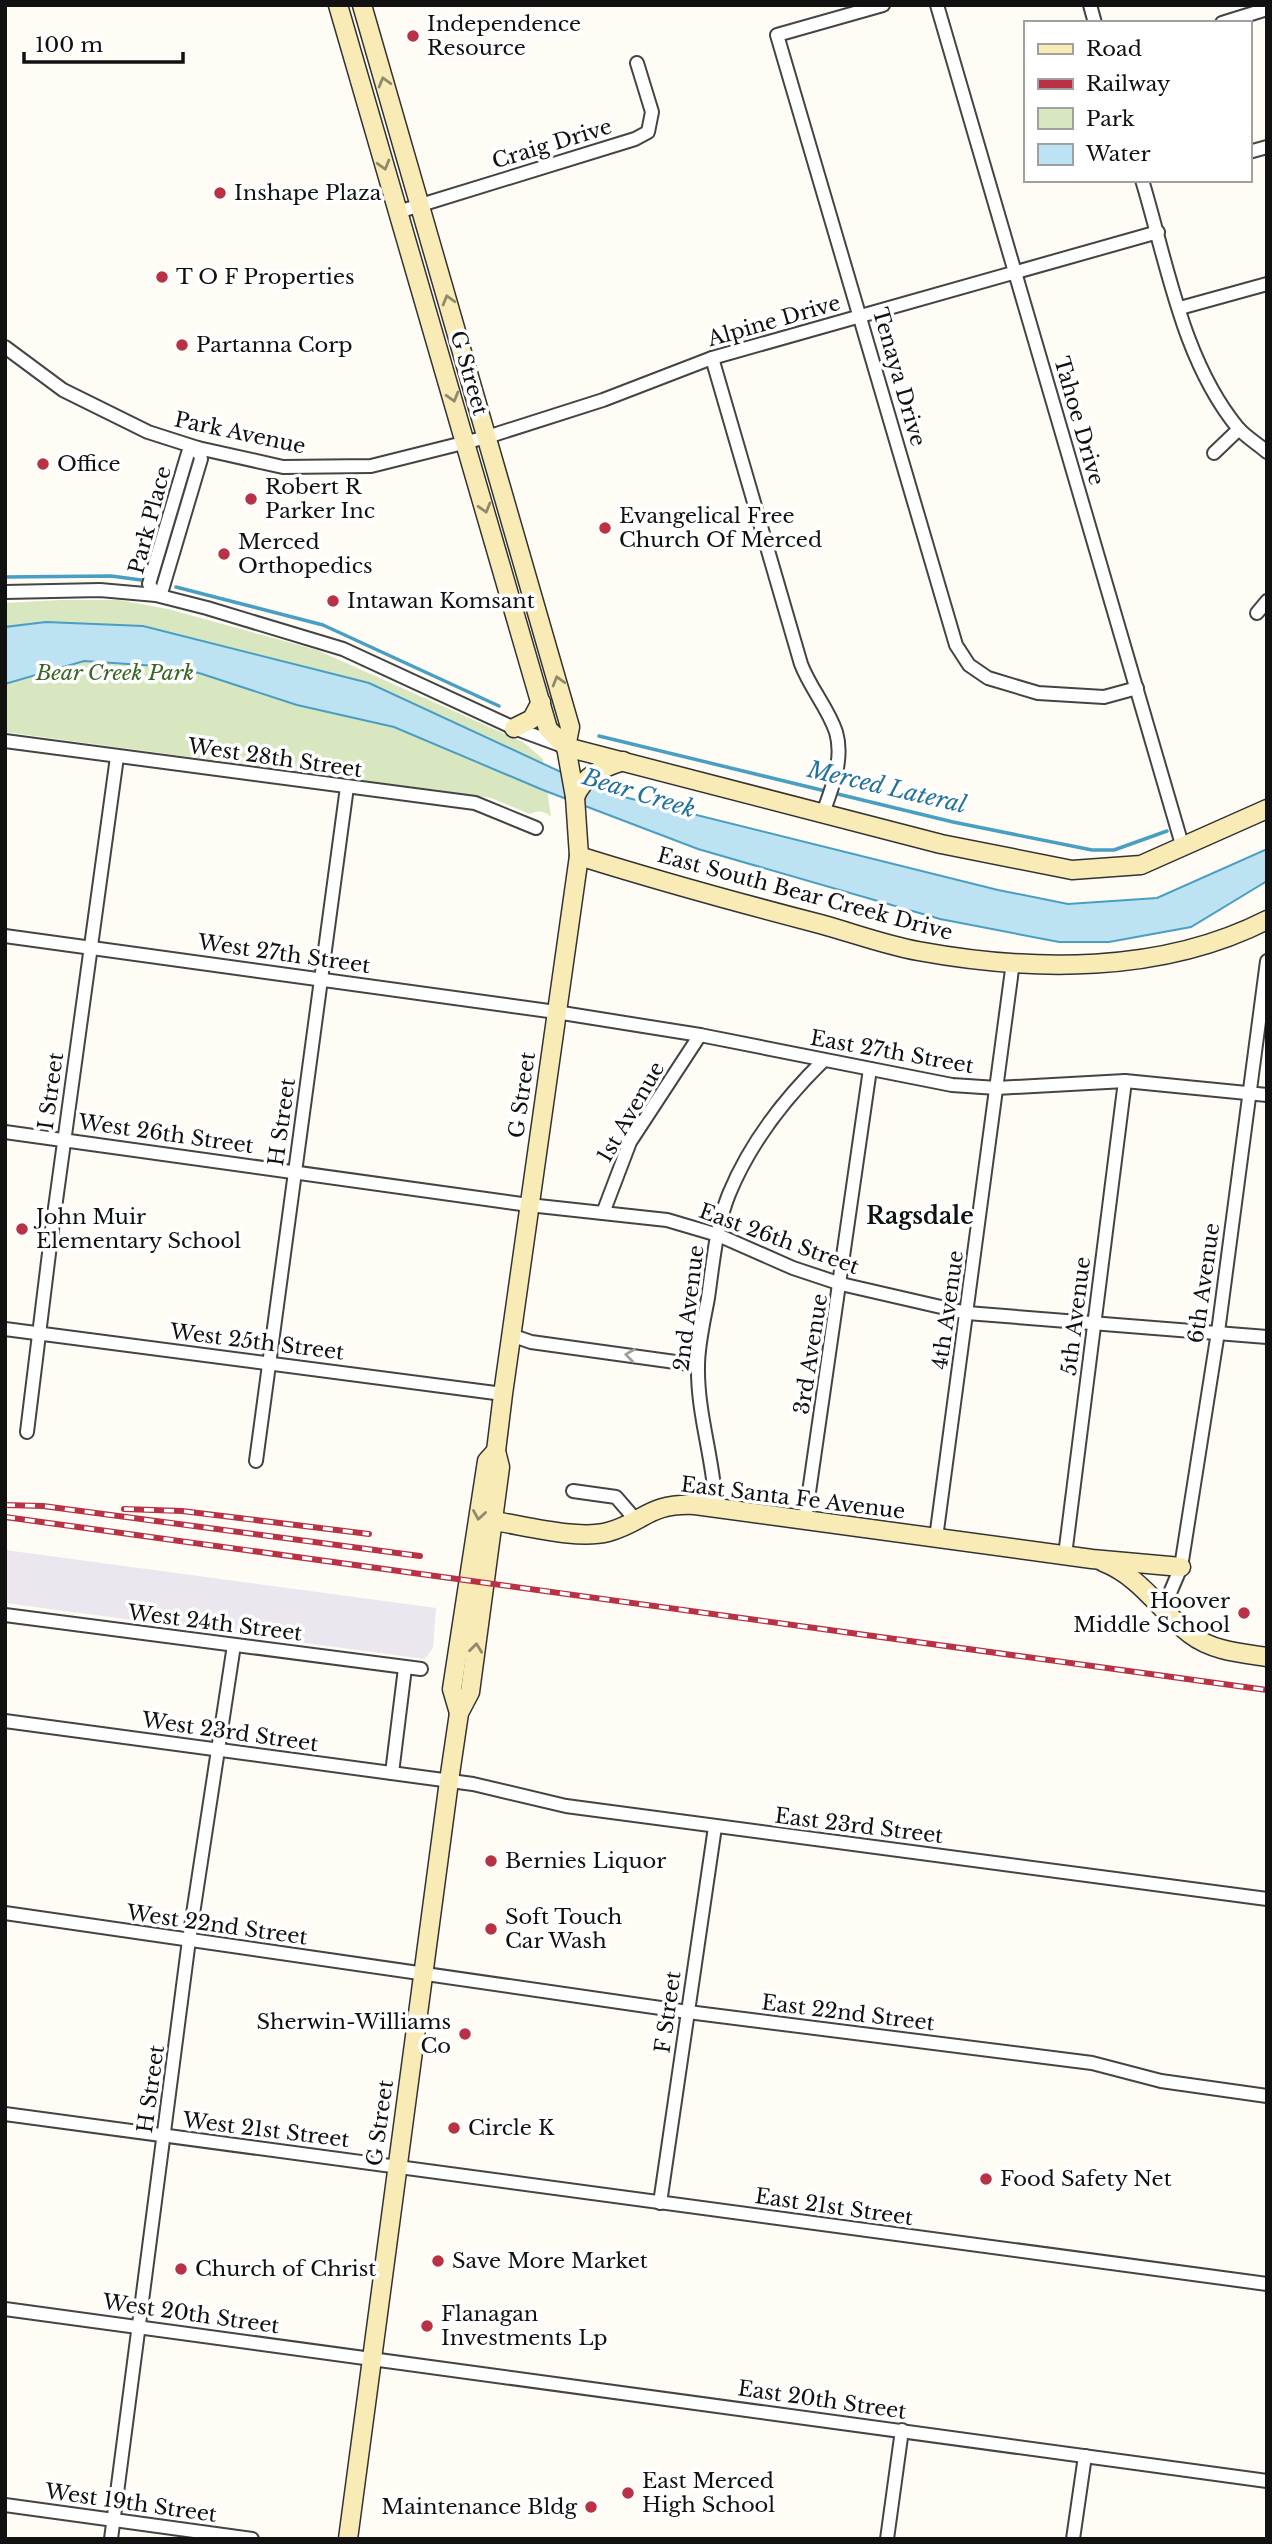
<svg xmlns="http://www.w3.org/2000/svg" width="1272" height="2544" font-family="'Libre Baskerville',serif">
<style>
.industrial{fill:#ece6ee}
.green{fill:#d8e7c0}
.water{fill:#bde3f2;stroke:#499ec4;stroke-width:2}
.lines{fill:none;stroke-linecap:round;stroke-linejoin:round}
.stream{stroke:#499ec4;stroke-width:3.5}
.street-casing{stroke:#444;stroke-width:16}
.secondary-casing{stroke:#333;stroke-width:21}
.street{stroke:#fff;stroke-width:12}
.secondary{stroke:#f9ebb5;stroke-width:18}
.rail-casing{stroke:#b83144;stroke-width:6}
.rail{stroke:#fff;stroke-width:3.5;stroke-dasharray:10;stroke-linecap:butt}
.oneway{stroke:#91896b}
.oneway2{stroke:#a0a0a0}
.poi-dot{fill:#b83144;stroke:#fff;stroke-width:2.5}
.labels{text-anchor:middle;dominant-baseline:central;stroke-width:7;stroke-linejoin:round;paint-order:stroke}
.poi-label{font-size:21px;fill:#111;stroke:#fff;text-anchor:start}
.street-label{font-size:21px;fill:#111;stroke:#fff}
.park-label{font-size:21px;font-style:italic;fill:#386524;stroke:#fff}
.water-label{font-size:23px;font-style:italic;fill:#21719b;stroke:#fff}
.neighbourhood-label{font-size:23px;font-weight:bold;fill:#111;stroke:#fff}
</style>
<rect width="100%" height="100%" fill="#fefcf5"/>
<!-- industrial -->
<polygon class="industrial" points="5,1550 436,1608 433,1648 425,1659 5,1603"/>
<!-- green -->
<path class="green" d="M61 600H119L168 609 317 650 523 742 543 759 551 817C544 811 539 810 530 814L491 798 464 794 5 732V603Z"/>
<!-- water -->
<polygon class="water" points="46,622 143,626 369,683 604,792 998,890 1068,904 1157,898 1267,849 1267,881 1191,927 1109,942 1059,942 940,919 698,849 543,790 394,727 297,705 199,673 157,666 84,661 5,684 5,627"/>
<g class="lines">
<!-- stream -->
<g class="stream">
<polyline points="5,577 111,576 141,580"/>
<polyline points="176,587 323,625 499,706"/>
<polyline points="599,736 953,822 1092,850 1114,850 1167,831"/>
</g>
<defs>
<g id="street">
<polyline points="883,5 777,35 956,645 969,665 988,678 1038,693 1104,697 1137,688"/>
<polyline points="937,5 1183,848"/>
<polyline points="1090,5 1095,23"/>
<polyline points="1222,23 1267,9"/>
<polyline points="1249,152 1267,147"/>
<path d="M1142 180C1167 262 1182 360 1238 428 1246 437 1258 444 1267 452"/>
<polyline points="398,212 635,139 648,132 652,112 637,63"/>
<polyline points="1180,308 1267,284"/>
<polyline points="5,347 63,390 148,432 198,448 283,467 371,466 487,437 603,400 712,358 1158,232"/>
<path d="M712 358 801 664C810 688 828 708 836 732 844 759 832 788 823 813"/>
<polygon points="198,448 201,459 162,590 156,595 149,584 188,453"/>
<polyline points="1214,453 1239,429"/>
<polyline points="5,592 100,590 156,595 207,608 343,649 514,728 563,746"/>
<polyline points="1257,613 1267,601"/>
<polyline points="5,741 475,803 536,828"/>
<polyline points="5,936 556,1012 700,1035 952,1085 997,1088 1125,1081 1267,1095"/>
<polyline points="5,1132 529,1205 667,1220 718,1235 793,1268 841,1284 967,1313 1267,1337"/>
<polyline points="603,1213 630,1142 700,1035"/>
<polyline points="5,1329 503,1394"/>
<polyline points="511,1335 531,1342 697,1365"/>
<polyline points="27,1432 51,1237 117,757"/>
<polyline points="256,1461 347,787"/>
<polyline points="573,1491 616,1497 635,1519"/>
<path d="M716 1508C714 1460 697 1414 698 1366 698 1344 704 1320 708 1298 713 1263 716 1226 729 1194 750 1143 785 1098 824 1060"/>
<polyline points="805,1520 870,1069"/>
<polyline points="936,1538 1013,962"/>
<polyline points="1065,1555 1125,1081"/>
<polyline points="1164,1607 1181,1567 1218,1332 1267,961"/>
<polyline points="5,1615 421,1669"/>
<polyline points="5,1721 473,1784 566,1806 1267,1899"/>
<polyline points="392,1773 405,1668"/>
<polyline points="5,1913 688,2012 1092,2063 1161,2081 1267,2096"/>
<polyline points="5,2114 1267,2284"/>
<polyline points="660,2203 715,1827"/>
<polyline points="5,2309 1267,2481"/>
<polyline points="5,2505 252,2539"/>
<polyline points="111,2539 189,1940 234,1645"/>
<polyline points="887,2539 902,2430"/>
<polyline points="1073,2539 1085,2456"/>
</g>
<g id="secondary">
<polyline points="338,5 548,729 566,747"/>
<polyline points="514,728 532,719 541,702"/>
<polyline points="566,747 941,844 1072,870 1141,865 1267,809"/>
<path d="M575 797C584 775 602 768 623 761"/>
<path d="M579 856C659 881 739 903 820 924 853 933 885 945 918 951 1032 972 1161 974 1267 920"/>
<path d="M494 1521C526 1526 578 1540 608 1532 645 1522 647 1503 695 1505L1092 1559 1181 1567"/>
<path d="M1103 1562C1141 1577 1159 1610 1190 1634 1212 1651 1240 1653 1267 1657"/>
<polyline points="459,1713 452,1689 487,1461 496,1451"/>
<polyline points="348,2539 449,1781 459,1713 470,1692 500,1467 496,1451 503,1394 579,856 575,797 566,747 570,727 362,5"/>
</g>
</defs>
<!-- street casing -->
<use href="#street" class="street-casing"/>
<!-- secondary casing -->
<use href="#secondary" class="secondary-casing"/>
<!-- street -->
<use href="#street" class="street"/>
<!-- secondary -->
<use href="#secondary" class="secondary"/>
<defs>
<g id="rail">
<polyline points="5,1505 43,1506 420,1556"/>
<polyline points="124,1509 182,1511 369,1534"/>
<polyline points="5,1517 1267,1690"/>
</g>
</defs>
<!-- rail casing -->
<use href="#rail" class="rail-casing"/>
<!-- rail -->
<use href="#rail" class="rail"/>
</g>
<!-- one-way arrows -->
<defs><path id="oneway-chevron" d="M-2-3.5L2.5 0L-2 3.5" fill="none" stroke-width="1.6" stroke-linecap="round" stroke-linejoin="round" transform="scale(1.75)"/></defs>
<g class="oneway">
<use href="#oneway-chevron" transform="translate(384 82) rotate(-106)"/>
<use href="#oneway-chevron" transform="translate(384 165) rotate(74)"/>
<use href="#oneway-chevron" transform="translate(448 300) rotate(-106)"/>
<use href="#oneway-chevron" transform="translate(453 397) rotate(74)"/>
<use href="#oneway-chevron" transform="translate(485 508) rotate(74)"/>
<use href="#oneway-chevron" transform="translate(558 681) rotate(-106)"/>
<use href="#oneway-chevron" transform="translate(479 1515) rotate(99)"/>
<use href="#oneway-chevron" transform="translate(476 1648) rotate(-83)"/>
</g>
<use class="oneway2" href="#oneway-chevron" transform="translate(630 1355) rotate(-172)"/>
<!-- markers -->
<g class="poi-dot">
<circle cx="413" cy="36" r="7"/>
<circle cx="220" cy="193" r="7"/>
<circle cx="162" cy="277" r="7"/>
<circle cx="182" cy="345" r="7"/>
<circle cx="43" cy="464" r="7"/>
<circle cx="251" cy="499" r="7"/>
<circle cx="605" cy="528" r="7"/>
<circle cx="224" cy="554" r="7"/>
<circle cx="333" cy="601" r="7"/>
<circle cx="22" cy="1229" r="7"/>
<circle cx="1244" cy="1613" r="7"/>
<circle cx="491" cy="1861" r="7"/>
<circle cx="491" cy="1929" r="7"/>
<circle cx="465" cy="2034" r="7"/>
<circle cx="454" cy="2128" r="7"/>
<circle cx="986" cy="2179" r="7"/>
<circle cx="438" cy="2261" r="7"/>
<circle cx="181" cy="2269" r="7"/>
<circle cx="427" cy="2326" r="7"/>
<circle cx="628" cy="2493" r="7"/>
<circle cx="591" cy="2507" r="7"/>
</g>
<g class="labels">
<!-- poi labels -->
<g class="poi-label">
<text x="427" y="24">Independence<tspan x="427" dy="24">Resource</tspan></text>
<text x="234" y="193">Inshape Plaza</text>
<text x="176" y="277">T O F Properties</text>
<text x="196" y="345">Partanna Corp</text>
<text x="57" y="464">Office</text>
<text x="265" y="487">Robert R<tspan x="265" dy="24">Parker Inc</tspan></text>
<text x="619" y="516">Evangelical Free<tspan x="619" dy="24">Church Of Merced</tspan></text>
<text x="238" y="542">Merced<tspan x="238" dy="24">Orthopedics</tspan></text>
<text x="347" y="601">Intawan Komsant</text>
<text x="36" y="1217">John Muir<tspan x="36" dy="24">Elementary School</tspan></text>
<text x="1230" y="1601" text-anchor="end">Hoover<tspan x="1230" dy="24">Middle School</tspan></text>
<text x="505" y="1861">Bernies Liquor</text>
<text x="505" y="1917">Soft Touch<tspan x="505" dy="24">Car Wash</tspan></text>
<text x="451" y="2022" text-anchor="end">Sherwin-Williams<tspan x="451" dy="24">Co</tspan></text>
<text x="468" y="2128">Circle K</text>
<text x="1000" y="2179">Food Safety Net</text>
<text x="452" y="2261">Save More Market</text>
<text x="195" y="2269">Church of Christ</text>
<text x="441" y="2314">Flanagan<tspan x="441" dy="24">Investments Lp</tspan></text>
<text x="642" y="2481">East Merced<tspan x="642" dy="24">High School</tspan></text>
<text x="577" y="2507" text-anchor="end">Maintenance Bldg</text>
</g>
<!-- street labels -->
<g class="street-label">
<text transform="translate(552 144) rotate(-17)">Craig Drive</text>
<text transform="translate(774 321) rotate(-16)">Alpine Drive</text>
<text transform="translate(469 373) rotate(74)">G Street</text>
<text transform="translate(899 377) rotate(74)">Tenaya Drive</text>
<text transform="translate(1079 421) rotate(74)">Tahoe Drive</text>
<text transform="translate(240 433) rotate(12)">Park Avenue</text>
<text transform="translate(150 520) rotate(-75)">Park Place</text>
<text transform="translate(275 758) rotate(8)">West 28th Street</text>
<text transform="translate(805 894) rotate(15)">East South Bear Creek Drive</text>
<text transform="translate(284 954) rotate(8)">West 27th Street</text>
<text transform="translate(892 1052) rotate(10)">East 27th Street</text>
<text transform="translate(51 1091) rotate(-82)">I Street</text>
<text transform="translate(522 1095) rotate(-82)">G Street</text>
<text transform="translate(631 1112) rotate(-60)">1st Avenue</text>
<text transform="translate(282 1122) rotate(-82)">H Street</text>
<text transform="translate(166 1134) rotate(8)">West 26th Street</text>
<text transform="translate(779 1239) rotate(20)">East 26th Street</text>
<text transform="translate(1204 1283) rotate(-82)">6th Avenue</text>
<text transform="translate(689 1308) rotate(-83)">2nd Avenue</text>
<text transform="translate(948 1310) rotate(-82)">4th Avenue</text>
<text transform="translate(1076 1316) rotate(-83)">5th Avenue</text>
<text transform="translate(257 1342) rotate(7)">West 25th Street</text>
<text transform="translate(811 1354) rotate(-81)">3rd Avenue</text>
<text transform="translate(793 1498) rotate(7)">East Santa Fe Avenue</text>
<text transform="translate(215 1623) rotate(7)">West 24th Street</text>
<text transform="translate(230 1732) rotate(8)">West 23rd Street</text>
<text transform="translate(859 1826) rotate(7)">East 23rd Street</text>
<text transform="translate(217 1925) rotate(8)">West 22nd Street</text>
<text transform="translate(668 2012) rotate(-82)">F Street</text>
<text transform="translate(848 2013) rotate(7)">East 22nd Street</text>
<text transform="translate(151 2089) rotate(-82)">H Street</text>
<text transform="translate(380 2123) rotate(-82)">G Street</text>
<text transform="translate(266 2130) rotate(7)">West 21st Street</text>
<text transform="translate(834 2207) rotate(8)">East 21st Street</text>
<text transform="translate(191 2314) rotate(8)">West 20th Street</text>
<text transform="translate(822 2400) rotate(8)">East 20th Street</text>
<text transform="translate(131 2503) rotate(8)">West 19th Street</text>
</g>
<!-- park labels -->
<g class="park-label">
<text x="115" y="673">Bear Creek Park</text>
</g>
<!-- water labels -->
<g class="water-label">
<text transform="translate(887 787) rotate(13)">Merced Lateral</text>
<text transform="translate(639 793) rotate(17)">Bear Creek</text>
</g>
<!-- neighbourhood labels -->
<g class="neighbourhood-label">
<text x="920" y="1216">Ragsdale</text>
</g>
</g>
<!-- border -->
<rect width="1272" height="2544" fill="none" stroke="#111111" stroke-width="14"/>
<!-- legend -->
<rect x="1024" y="21" width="228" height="161" fill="#ffffff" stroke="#a0a0a0" stroke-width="2"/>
<rect x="1038" y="44" width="35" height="10" fill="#f9ebb5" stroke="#a0a0a0" stroke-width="2"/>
<text x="1086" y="56" font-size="21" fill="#111111">Road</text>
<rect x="1038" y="79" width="35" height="10" fill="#b83144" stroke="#a0a0a0" stroke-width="2"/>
<text x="1086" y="91" font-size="21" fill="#111111">Railway</text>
<rect x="1038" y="108" width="35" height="21" fill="#d8e7c0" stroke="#a0a0a0" stroke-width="2"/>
<text x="1086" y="126" font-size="21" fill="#111111">Park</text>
<rect x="1038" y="144" width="35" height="21" fill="#bde3f2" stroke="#a0a0a0" stroke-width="2"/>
<text x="1086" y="161" font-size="21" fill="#111111">Water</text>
<!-- scale -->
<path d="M24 52v10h159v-10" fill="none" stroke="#111111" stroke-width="3.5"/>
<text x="35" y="52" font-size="21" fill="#111111" stroke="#ffffff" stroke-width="5" paint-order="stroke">100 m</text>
</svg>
